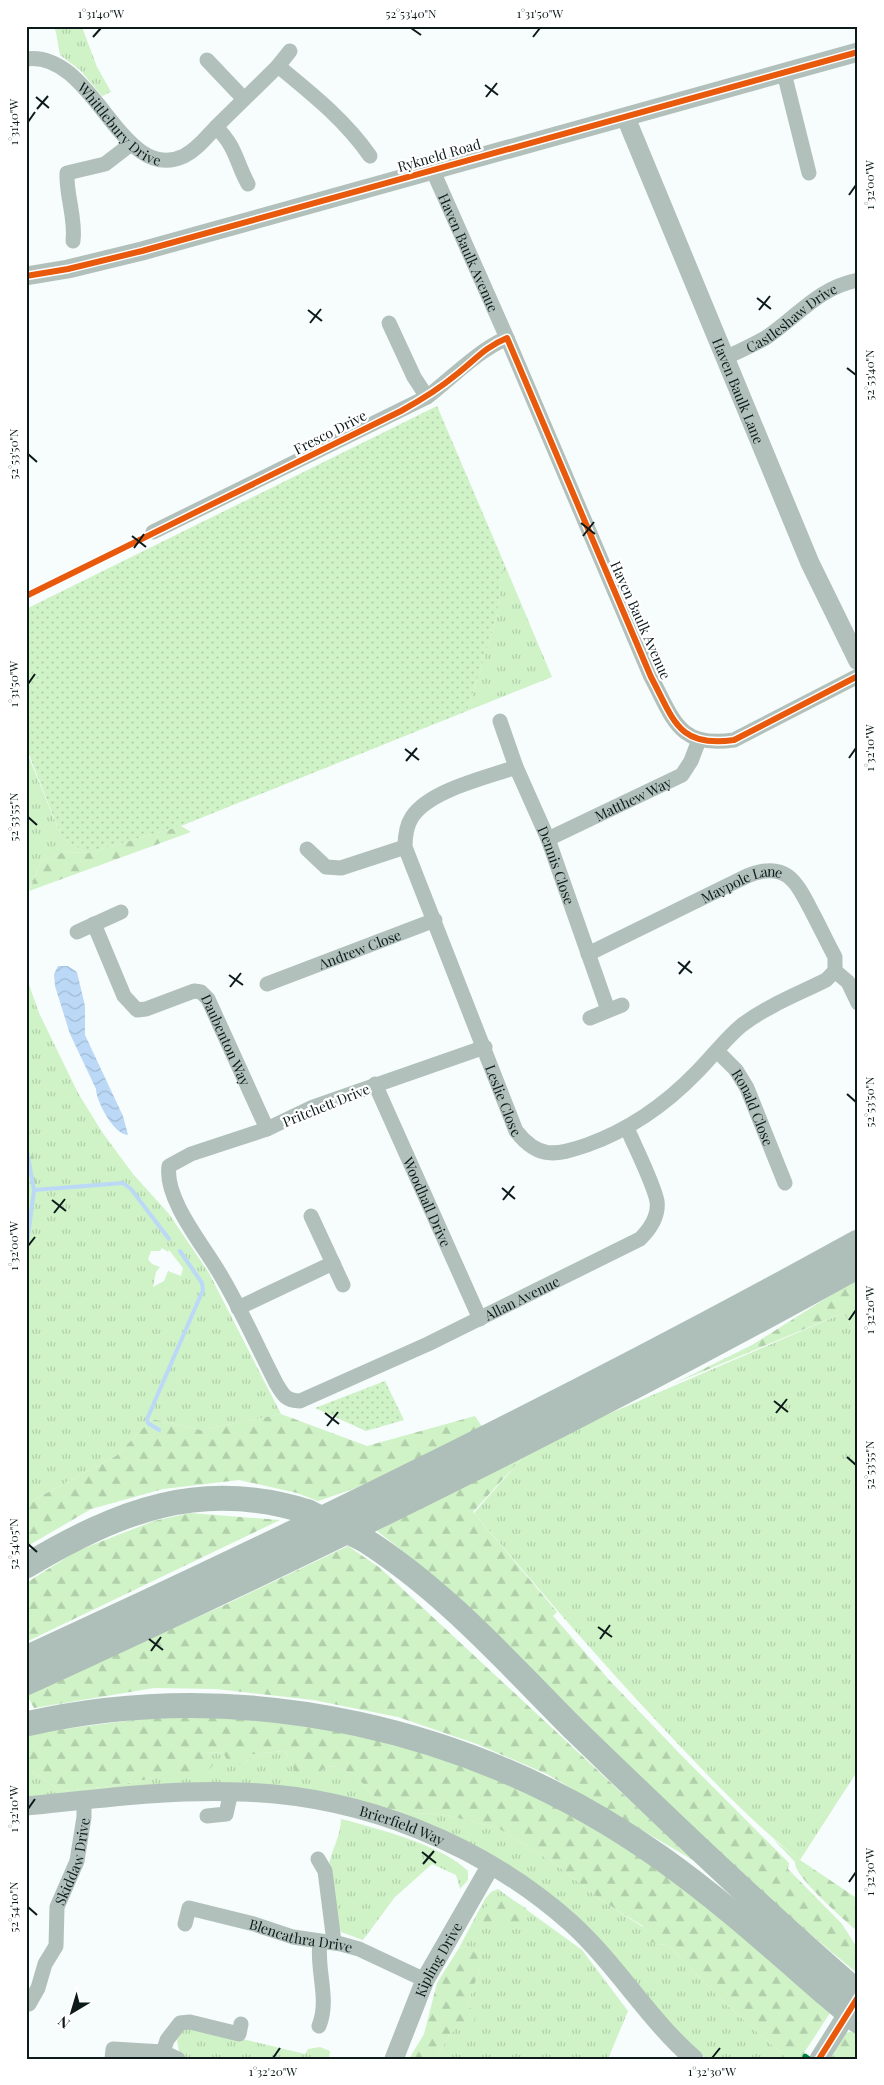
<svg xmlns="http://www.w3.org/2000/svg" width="884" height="2085" font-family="'Playfair Display',serif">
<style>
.grass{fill:url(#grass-tufts);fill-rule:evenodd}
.forest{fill:url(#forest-firs)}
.park{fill:url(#park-dots)}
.water{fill:url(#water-waves)}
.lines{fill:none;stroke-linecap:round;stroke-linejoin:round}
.stream{stroke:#bbd9f7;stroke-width:4}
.minor{stroke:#b1c0ba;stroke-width:15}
.tertiary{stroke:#b1c0ba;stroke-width:19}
.trunk{stroke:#aebeb8;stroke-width:25}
.trunk-bridge{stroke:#aebeb8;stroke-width:25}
.quiet{stroke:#00873e;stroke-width:5;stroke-dasharray:10 5;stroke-linecap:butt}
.cycleway-casing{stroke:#fff;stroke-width:9}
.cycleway{stroke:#e8590c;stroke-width:6}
.ticks{fill:none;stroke:#0c1a1a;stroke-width:2}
.labels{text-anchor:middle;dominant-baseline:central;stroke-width:4.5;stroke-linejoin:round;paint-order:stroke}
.street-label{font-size:14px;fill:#0c1a1a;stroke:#fff}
.neatline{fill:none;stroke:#0c1a1a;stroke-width:2}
.ticks-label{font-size:12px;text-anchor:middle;fill:#0c1a1a}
</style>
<defs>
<pattern id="grass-tufts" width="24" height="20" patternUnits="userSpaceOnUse" patternTransform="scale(1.25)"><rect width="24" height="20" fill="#cff2c7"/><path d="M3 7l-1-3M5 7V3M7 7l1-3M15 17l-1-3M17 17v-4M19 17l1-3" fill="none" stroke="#b1cfaa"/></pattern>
<pattern id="forest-firs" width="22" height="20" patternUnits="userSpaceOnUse" patternTransform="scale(1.25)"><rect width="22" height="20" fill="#cff2c7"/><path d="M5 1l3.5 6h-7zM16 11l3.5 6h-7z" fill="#b1cfaa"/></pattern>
<pattern id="park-dots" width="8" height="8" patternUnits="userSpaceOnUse" patternTransform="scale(1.25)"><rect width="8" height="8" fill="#cff2c7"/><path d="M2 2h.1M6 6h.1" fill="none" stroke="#b1cfaa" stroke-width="1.8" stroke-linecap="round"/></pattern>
<pattern id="water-waves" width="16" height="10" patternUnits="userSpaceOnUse" patternTransform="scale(1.25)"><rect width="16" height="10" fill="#bbd9f7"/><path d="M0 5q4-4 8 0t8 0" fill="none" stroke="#a0bad3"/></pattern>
</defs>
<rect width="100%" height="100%" fill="#f7fcfc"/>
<!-- grass -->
<g class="grass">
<polygon points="53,26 82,27 97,67 111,92 102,96 80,70 60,55 56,32"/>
<polygon points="504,563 552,677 467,711 496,620"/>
<polygon points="26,750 62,838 87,853 64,852 41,861 29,890 26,892"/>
<path d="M26 976 39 1013 78 1093 102 1132 133 1174 169 1214 209 1273 281 1414 201 1430 152 1419 116 1456 26 1504ZM162 1248 168 1252 169 1250 183 1268 181 1276 168 1271 164 1281 153 1287 156 1272 160 1267 152 1264 148 1259 151 1251H160Z"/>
<path d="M843 1313 858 1332V1770L800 1860C755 1825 716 1784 677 1743 606 1668 540 1591 474 1513L532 1447Z"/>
<polygon points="285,1751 294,1770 317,1774 327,1766 337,1767 355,1775 385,1808 408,1813 442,1814 498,1828 554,1863 604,1902 643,1927 657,1944 668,1945 728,2006 788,2059 707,2059 678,2034 587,1927 354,1800 26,1797 26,1773 32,1771 61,1791 112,1786 154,1778 201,1753 223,1752 245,1764 252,1754"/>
<path d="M341 1819C376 1828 444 1846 468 1871V1880L460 1889 456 1875 432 1864 395 1897 363 1940 341 1932C334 1913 324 1879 330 1860 334 1845 341 1834 341 1819Z"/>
<polygon points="498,1889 582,1950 628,2011 608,2059 436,2059 450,2034 474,2011 467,2005 480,1969 468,1946 459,1948 485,1899 491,1892"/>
<polygon points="193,2027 305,2054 308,2049 320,2047 330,2051 329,2059 188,2059 179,2052 177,2040 184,2029"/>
</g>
<!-- forest -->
<g class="forest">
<polygon points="181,826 191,832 29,891 41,861 64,852 87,853"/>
<polygon points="26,1101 38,1192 28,1191 26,1186"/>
<polygon points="858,1278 858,1332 843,1313 673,1384 752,1345"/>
<polygon points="281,1414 367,1446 475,1416 483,1428 356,1488 318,1501 297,1493 239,1480 163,1489 91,1509 26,1547 26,1504 116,1456 152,1419 201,1430"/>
<path d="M532 1447 473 1512 557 1612 553 1616 611 1682 682 1756 789 1863 788 1869 842 1924 858 1949V1974C783 1912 710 1848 641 1780 555 1695 473 1604 377 1531Z"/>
<polygon points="190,1513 280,1520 26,1642 26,1583 77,1551 154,1521"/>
<polygon points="348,1546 380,1568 696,1862 547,1774 477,1744 398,1717 313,1700 216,1689 154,1688 34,1708 26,1694 227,1604"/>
<path d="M141 1719C176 1718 211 1717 246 1719 417 1729 581 1805 714 1909 755 1941 792 1978 830 2013L800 2059H788L728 2006 668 1945 657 1944 644 1938 643 1926 604 1902 554 1863 498 1828 442 1814 408 1813 385 1808 355 1775 337 1767 327 1766 317 1774 301 1777 294 1770 285 1751 252 1754 245 1764 230 1766 223 1752 202 1753 214 1764 205 1774 154 1778 112 1786 61 1791 32 1771 26 1773V1734Z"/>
<path d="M773 1839 800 1860 858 1899V1932C846 1921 793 1876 795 1862Z"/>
<polygon points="495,1900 512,1900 526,1908 522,1922 515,1930 496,1922 482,1927 477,1924 477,1913"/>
<polygon points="468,1946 481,1955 480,1969 467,2005 474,2011 475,2018 468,2034 456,2029 450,2034 436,2059 409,2059 424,2034 437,1983 459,1948"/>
<polygon points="854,2031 858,2034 858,2059 831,2059 845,2033"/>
</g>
<!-- park -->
<g class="park">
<polygon points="437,406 504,563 496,620 467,711 181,826 87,853 62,838 26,747 26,609"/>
<polygon points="385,1381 404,1420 366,1431 315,1408"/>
</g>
<!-- water -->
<path class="water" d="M58 966H68L77 972 85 1006V1035L123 1116 128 1135C114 1135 96 1101 96 1089L70 1034 55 986 54 974Z"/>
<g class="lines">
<!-- stream -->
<g class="stream">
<polyline points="26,1145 34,1190"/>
<polyline points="26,1253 34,1190 123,1183 131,1189 169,1239"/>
<polyline points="159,1430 148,1423 147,1419 203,1290 202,1283 180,1251"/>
</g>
<!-- minor -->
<g class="minor">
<path d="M290 51 278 66C312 94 345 120 370 156"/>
<path id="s1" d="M26 59C95 50 120 186 184 156 198 149 208 135 218 125 238 105 258 86 278 66"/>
<polyline points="207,60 244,99"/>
<polyline points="784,73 809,173"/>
<path d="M216 127C237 148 235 160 248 184"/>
<path id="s2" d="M433 171 507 338 651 677C674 720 678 748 734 740L858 676"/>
<path d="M73 241C76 218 66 196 67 173L105 164 131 144"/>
<polyline points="389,323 414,377 427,397"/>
<path id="s3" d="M725 358C739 351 754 345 767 337 799 315 818 288 858 280"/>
<path d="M153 532 427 397C453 377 477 351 507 338"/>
<path id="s4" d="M500 721 516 767 548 839 608 1010"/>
<path id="s5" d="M516 767C486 778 430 790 412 817 406 826 405 836 405 847L516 1131C538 1159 555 1156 587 1145 629 1130 666 1104 697 1072 712 1057 726 1038 742 1025 767 1006 798 994 826 980L835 971"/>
<path id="s6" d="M548 839 682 775 691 761 699 740"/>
<polyline points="307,849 326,867 341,868 405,847"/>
<path id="s7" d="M94 924 124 996 137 1010 146 1009 194 991 201 992 208 999 267 1129"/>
<polyline points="77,932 121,912"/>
<path id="s8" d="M588 954 747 876C786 860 796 881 812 912 820 927 827 942 835 957V971"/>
<polyline points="835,971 848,982 858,1003"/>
<path id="s9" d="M267 984 435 920"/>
<polyline points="590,1018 622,1005"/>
<path id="s10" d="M485 1047 313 1107 267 1129 191 1154 169 1166C164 1199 204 1246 220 1274 241 1309 257 1346 276 1383 283 1395 286 1401 300 1401L428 1344 640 1239C650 1229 659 1216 657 1201 653 1182 635 1147 627 1128"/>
<path id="s11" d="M717 1051 736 1070 747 1088 785 1183"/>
<path id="s12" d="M375 1084 480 1319"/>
<polyline points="311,1216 343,1285"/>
<polyline points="238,1308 333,1263"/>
<polyline points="207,1816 226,1814 231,1792"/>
<polyline points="318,1859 325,1871 334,1942"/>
<path id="s13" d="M185 1924 189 1908 254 1924 293 1937 341 1944 359 1949 425 1980"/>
<path id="s14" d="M29 2004 38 1988 45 1964 56 1946 57 1907 77 1861 84 1817V1801"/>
<path d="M319 2026C330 1999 316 1970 320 1942"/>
<polyline points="163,2052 167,2040 180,2023 190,2022 239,2034 241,2024"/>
<polyline points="112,2059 113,2049 163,2052 178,2059"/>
</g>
<!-- tertiary -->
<g class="tertiary">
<path id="s15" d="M626 118 810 563 858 661"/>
<polyline points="26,276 68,269 142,251 858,52"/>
<path id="s16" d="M26 1806C97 1799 169 1789 240 1792 360 1795 481 1843 571 1923 617 1965 648 2019 694 2059"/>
<path id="s17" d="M394 2059 425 1980 491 1865"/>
<polyline points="819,2059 854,2003"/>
</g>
<!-- trunk -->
<g class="trunk">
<path d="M363 1539C444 1590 509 1664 576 1731 668 1820 761 1909 858 1993"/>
<path d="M26 1566C118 1511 201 1478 308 1512"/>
<path d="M26 1658C308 1529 586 1392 858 1242"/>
<path d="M26 1683C308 1554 587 1417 858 1266"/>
<path d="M26 1724C246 1674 479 1729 661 1858 719 1899 772 1947 825 1993"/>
</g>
<!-- trunk-bridge -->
<g class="trunk-bridge">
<polyline points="308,1512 363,1539"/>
<polyline points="825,1993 858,2021"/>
</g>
<!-- quiet -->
<polyline class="quiet" points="804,2059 805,2056 809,2059"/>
<defs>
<g id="cycleway">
<polyline points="26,276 68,269 142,251 858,52"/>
<path d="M26 596 401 411C421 400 439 389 457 374 475 360 485 347 507 338L651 677C674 720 678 748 734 740L858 676"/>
<polyline points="819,2059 858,1997"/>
</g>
</defs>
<!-- cycleway casing -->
<use href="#cycleway" class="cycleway-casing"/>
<!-- cycleway -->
<use href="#cycleway" class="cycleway"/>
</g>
<!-- ticks -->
<path class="ticks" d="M411 28 421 35M93 37 101 28M533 37 540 28M485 85 498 95M36 97 49 108M486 97 497 83M37 109 48 96M28 122 35 112M849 195 856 185M757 298 771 309M308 310 322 321M759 310 770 296M310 323 321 309M847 368 856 375M28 454 37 462M581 523 595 534M132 536 146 547M583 536 594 522M134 548 144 534M28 684 35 674M405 749 419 760M849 758 856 748M406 761 417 748M28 817 37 825M678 962 692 973M679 974 690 961M229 975 243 985M230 987 241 973M847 1094 856 1102M502 1188 515 1199M52 1200 66 1211M503 1200 514 1186M54 1213 65 1199M28 1246 35 1237M849 1320 856 1310M774 1401 788 1412M325 1413 339 1424M776 1413 787 1399M327 1426 338 1412M847 1457 856 1465M28 1544 37 1552M598 1627 612 1637M149 1639 163 1650M600 1639 610 1625M151 1651 161 1637M28 1809 35 1799M422 1852 436 1863M423 1864 434 1851M849 1882 856 1872M28 1907 37 1915M273 2058 280 2048M712 2058 720 2048"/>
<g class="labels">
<!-- street labels -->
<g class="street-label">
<text stroke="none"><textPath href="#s1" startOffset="119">Whittlebury Drive</textPath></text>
<text transform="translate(439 155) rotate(-16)">Rykneld Road</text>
<text stroke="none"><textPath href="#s2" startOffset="89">Haven Baulk Avenue</textPath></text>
<text stroke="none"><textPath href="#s3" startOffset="78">Castleshaw Drive</textPath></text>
<text stroke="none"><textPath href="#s15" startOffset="295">Haven Baulk Lane</textPath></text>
<text transform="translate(330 432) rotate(-27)">Fresco Drive</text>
<text transform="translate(641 620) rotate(66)">Haven Baulk Avenue</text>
<text stroke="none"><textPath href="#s6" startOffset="94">Matthew Way</textPath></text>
<text stroke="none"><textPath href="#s4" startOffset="155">Dennis Close</textPath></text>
<text stroke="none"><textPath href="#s8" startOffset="170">Maypole Lane</textPath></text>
<text stroke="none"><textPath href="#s9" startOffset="99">Andrew Close</textPath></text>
<text stroke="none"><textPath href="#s7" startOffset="219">Daubenton Way</textPath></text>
<text stroke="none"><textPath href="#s5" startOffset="420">Leslie Close</textPath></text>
<text transform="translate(326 1105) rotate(-22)">Pritchett Drive</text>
<text stroke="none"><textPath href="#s11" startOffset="68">Ronald Close</textPath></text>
<text stroke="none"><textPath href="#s12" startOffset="129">Woodhall Drive</textPath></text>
<text stroke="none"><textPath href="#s10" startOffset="859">Allan Avenue</textPath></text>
<text stroke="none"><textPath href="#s16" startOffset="381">Brierfield Way</textPath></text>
<text stroke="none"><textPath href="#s14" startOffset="152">Skiddaw Drive</textPath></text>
<text stroke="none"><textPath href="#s13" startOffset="132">Blencathra Drive</textPath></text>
<text stroke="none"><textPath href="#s17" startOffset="109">Kipling Drive</textPath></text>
</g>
</g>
<!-- border -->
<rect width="884" height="2085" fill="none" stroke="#ffffff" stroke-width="55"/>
<!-- north arrow -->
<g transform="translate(72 2012) rotate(218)" stroke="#ffffff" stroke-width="4" paint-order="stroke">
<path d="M0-4L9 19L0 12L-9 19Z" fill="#0c1a1a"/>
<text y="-8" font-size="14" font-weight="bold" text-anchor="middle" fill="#0c1a1a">N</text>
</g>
<rect x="28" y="28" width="828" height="2030" class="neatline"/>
<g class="ticks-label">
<text x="101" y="18">1°31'40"W</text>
<text x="411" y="18">52°53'40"N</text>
<text x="540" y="18">1°31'50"W</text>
<text transform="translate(14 122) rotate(-90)" y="4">1°31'40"W</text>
<text transform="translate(870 185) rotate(-90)" y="4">1°32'00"W</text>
<text transform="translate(870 375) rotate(-90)" y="4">52°53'40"N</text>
<text transform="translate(14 454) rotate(-90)" y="4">52°53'50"N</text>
<text transform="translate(14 684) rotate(-90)" y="4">1°31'50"W</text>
<text transform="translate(870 748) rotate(-90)" y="4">1°32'10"W</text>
<text transform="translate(14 817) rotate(-90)" y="4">52°53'55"N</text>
<text transform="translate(870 1102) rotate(-90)" y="4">52°53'50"N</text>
<text transform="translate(14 1246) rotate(-90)" y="4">1°32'00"W</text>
<text transform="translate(870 1310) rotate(-90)" y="4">1°32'20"W</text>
<text transform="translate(870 1465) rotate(-90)" y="4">52°53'55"N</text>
<text transform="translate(14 1544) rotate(-90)" y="4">52°54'05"N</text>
<text transform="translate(14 1809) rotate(-90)" y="4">1°32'10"W</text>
<text transform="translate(870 1872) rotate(-90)" y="4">1°32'30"W</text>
<text transform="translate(14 1907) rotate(-90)" y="4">52°54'10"N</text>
<text x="273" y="2076">1°32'20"W</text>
<text x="712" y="2076">1°32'30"W</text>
</g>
</svg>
